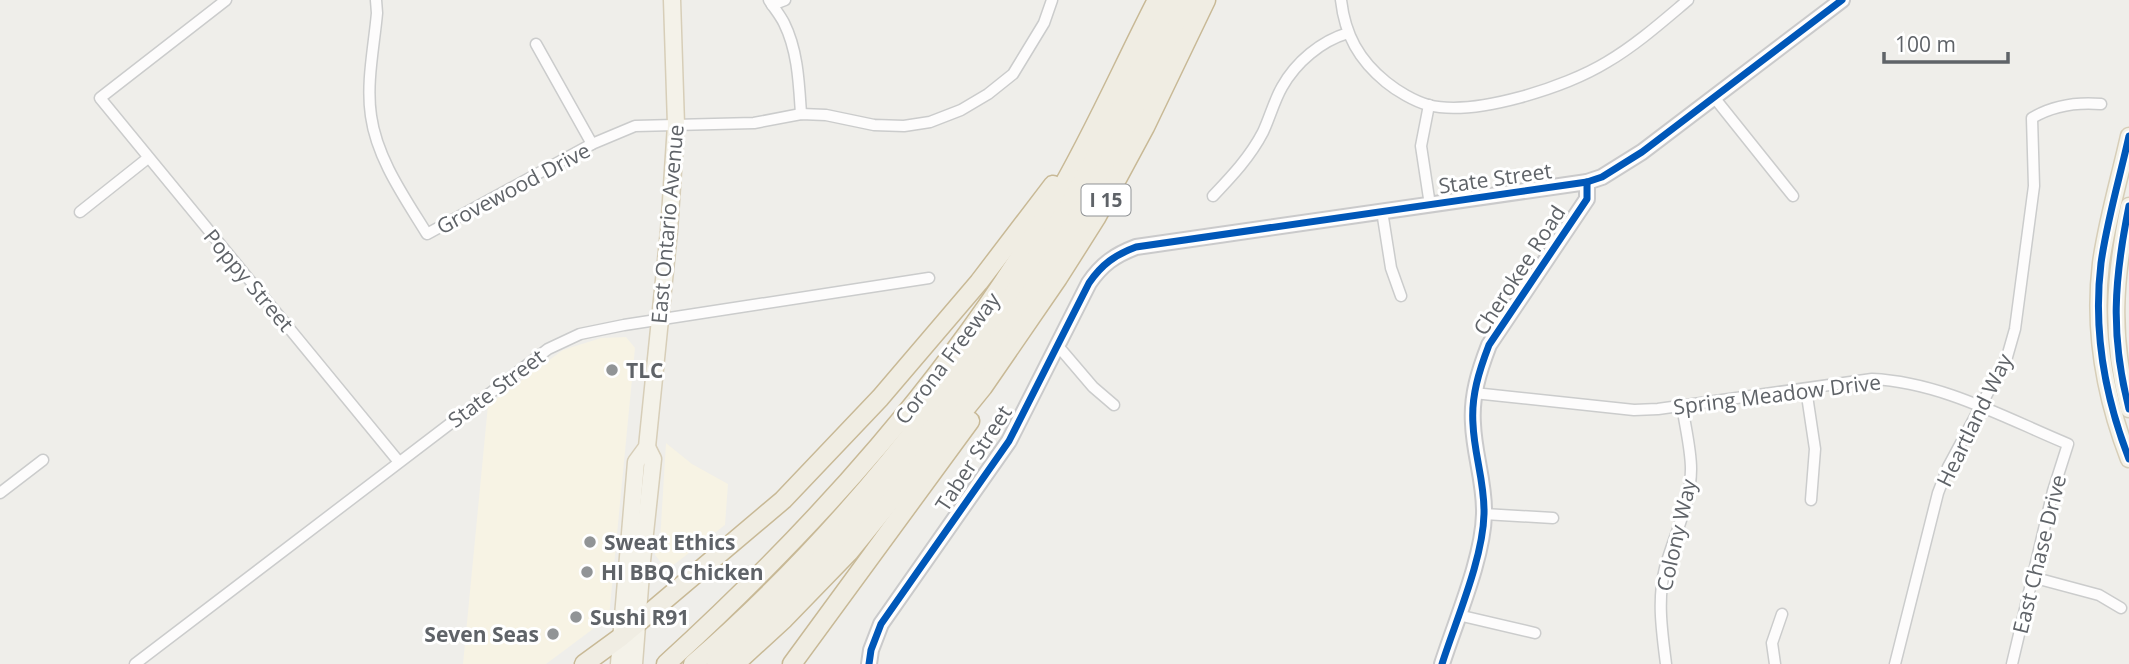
<svg xmlns="http://www.w3.org/2000/svg" width="2129" height="664" font-family="'Open Sans',sans-serif">
<style>
.commercial{fill:#f7f3e4}
.lines{fill:none;stroke-linecap:round;stroke-linejoin:round}
.street-casing{stroke:#cbcccc;stroke-width:13}
.secondary-casing{stroke:#cacacb;stroke-width:18}
.primary-casing{stroke:#d7ceb8;stroke-width:19}
.highway-casing{stroke:#c8b996;stroke-width:21}
.street{stroke:#fdfcfc;stroke-width:10}
.secondary{stroke:#fdfcfc;stroke-width:14}
.primary{stroke:#f4f2e9;stroke-width:16}
.highway{stroke:#f0ede3;stroke-width:18}
.cycleway-casing{stroke:#fff;stroke-width:11}
.cycleway{stroke:#0057b8;stroke-width:7}
.poi-dot{fill:#919496;stroke:#fff;stroke-width:2.5}
.labels{text-anchor:middle;dominant-baseline:central;stroke-width:6;stroke-linejoin:round;paint-order:stroke}
.shield{fill:#fff;stroke:#8f9295;stroke-width:2}
.shield-label{font-size:19px;font-weight:bold;fill:#5f6368}
.street-label{font-size:21px;fill:#5f6368;stroke:#fff}
.poi-label{font-size:21px;font-weight:bold;fill:#5f6368;stroke:#fff;text-anchor:start}
</style>
<rect width="100%" height="100%" fill="#efeeea"/>
<!-- commercial -->
<g class="commercial">
<polygon points="626,337 635,348 609,617 546,664 463,664 488,405 563,350 601,338"/>
<polygon points="666,443 692,464 728,484 725,525 667,570 655,555 657,543 660,541"/>
</g>
<g class="lines">
<defs>
<g id="street">
<polyline points="226,0 100,98 399,462"/>
<path d="M376 0 377 13C374 47 366 83 371 116 377 159 405 198 427 234L592 144 635 126 754 123 801 114 826 115 874 125 904 126 930 122 961 110 988 94 1013 74 1044 23 1052 0"/>
<path d="M769 0C774 8 780 15 784 23 798 51 799 84 801 114"/>
<path d="M1341 0C1345 35 1359 60 1386 82 1397 91 1414 101 1428 105 1475 117 1566 87 1607 62 1636 45 1663 21 1688 0"/>
<polyline points="772,5 785,0"/>
<polyline points="536,44 592,144"/>
<polyline points="1713,96 1793,196"/>
<polyline points="1429,105 1421,146 1430,205"/>
<path d="M1213 196C1232 176 1250 157 1263 132 1270 117 1274 101 1282 87 1296 62 1321 41 1348 33"/>
<polyline points="1382,211 1391,268 1401,296"/>
<polyline points="80,212 148,158"/>
<polyline points="1058,346 1093,387 1114,405"/>
<polyline points="1806,389 1815,449 1811,500"/>
<path d="M1474 393 1634 410 1658 409 1872 379C1941 382 2005 418 2068 444L2053 491 2012 664"/>
<polyline points="0,493 43,460"/>
<polyline points="1484,514 1553,518"/>
<polyline points="2032,577 2099,595 2121,608"/>
<polyline points="1458,615 1535,633"/>
<polyline points="135,664 548,349 580,334 624,325 929,278"/>
<path d="M1666 664C1662 632 1657 600 1665 568 1674 535 1691 504 1691 469 1691 449 1685 426 1682 405"/>
<polyline points="1775,664 1772,643 1782,614"/>
<path d="M1895 664 1938 493 1948 467 2007 357 2015 329 2034 186 2032 118C2052 106 2077 102 2101 104"/>
</g>
<g id="secondary">
<path d="M869 664 871 650 881 624 1009 441 1089 283C1102 264 1115 255 1136 247L1587 182 1602 177 1642 152 1842 0"/>
<path d="M1442 664C1456 620 1483 559 1484 514 1485 483 1474 454 1473 424 1471 396 1479 371 1489 345L1587 199V182"/>
</g>
<g id="primary">
<path d="M2129 136C2120 177 2107 220 2101 263 2093 329 2105 397 2129 459"/>
<path d="M2129 206C2114 280 2110 335 2129 409"/>
<polyline points="619,664 636,462 647,447 669,231 676,125 672,0"/>
<polyline points="634,664 642,561 653,459 647,447"/>
</g>
<g id="highway">
<polyline points="584,664 621,637 783,500 880,398 979,282 1053,185"/>
<path d="M666 664C817 526 952 376 1056 198 1093 135 1123 66 1157 0"/>
<path d="M693 664C835 541 955 390 1054 230 1099 157 1135 77 1173 0"/>
<path d="M716 664C839 547 950 419 1042 275 1099 188 1145 94 1190 0"/>
<polyline points="735,664 784,619 849,552 983,387 1058,278 1096,218 1145,127 1206,0"/>
<polyline points="792,664 970,421"/>
</g>
</defs>
<!-- street casing -->
<use href="#street" class="street-casing"/>
<!-- secondary casing -->
<use href="#secondary" class="secondary-casing"/>
<!-- primary casing -->
<use href="#primary" class="primary-casing"/>
<!-- highway casing -->
<use href="#highway" class="highway-casing"/>
<!-- street -->
<use href="#street" class="street"/>
<!-- secondary -->
<use href="#secondary" class="secondary"/>
<!-- primary -->
<use href="#primary" class="primary"/>
<!-- highway -->
<use href="#highway" class="highway"/>
<defs>
<g id="cycleway">
<path d="M2129 136C2120 177 2107 220 2101 263 2093 329 2105 397 2129 459"/>
<path d="M2129 206C2114 280 2110 335 2129 409"/>
<path d="M869 664 871 650 881 624 1009 441 1089 283C1102 264 1115 255 1136 247L1587 182 1602 177 1642 152 1842 0"/>
<path d="M1442 664C1456 620 1483 559 1484 514 1485 483 1474 454 1473 424 1471 396 1479 371 1489 345L1587 199V182"/>
</g>
</defs>
<!-- cycleway casing -->
<use href="#cycleway" class="cycleway-casing"/>
<!-- cycleway -->
<use href="#cycleway" class="cycleway"/>
</g>
<!-- markers -->
<g class="poi-dot">
<circle cx="612" cy="370" r="7"/>
<circle cx="590" cy="542" r="7"/>
<circle cx="587" cy="572" r="7"/>
<circle cx="576" cy="617" r="7"/>
<circle cx="553" cy="634" r="7"/>
</g>
<g class="labels">
<!-- shield labels -->
<rect class="shield" x="1081.5" y="184.5" width="49" height="31" rx="5"/>
<g class="shield-label">
<text x="1106" y="200">I 15</text>
</g>
<!-- street labels -->
<g class="street-label">
<text transform="translate(1495 178) rotate(-8)">State Street</text>
<text transform="translate(513 188) rotate(-28)">Grovewood Drive</text>
<text transform="translate(667 224) rotate(-85)">East Ontario Avenue</text>
<text transform="translate(1519 270) rotate(-57)">Cherokee Road</text>
<text transform="translate(249 280) rotate(50)">Poppy Street</text>
<text transform="translate(947 358) rotate(-53)">Corona Freeway</text>
<text transform="translate(496 388) rotate(-37)">State Street</text>
<text transform="translate(1777 394) rotate(-7)">Spring Meadow Drive</text>
<text transform="translate(1974 420) rotate(-64)">Heartland Way</text>
<text transform="translate(973 458) rotate(-57)">Taber Street</text>
<text transform="translate(1676 535) rotate(-77)">Colony Way</text>
<text transform="translate(2039 554) rotate(-76)">East Chase Drive</text>
</g>
<!-- poi labels -->
<g class="poi-label">
<text x="626" y="370">TLC</text>
<text x="604" y="542">Sweat Ethics</text>
<text x="601" y="572">HI BBQ Chicken</text>
<text x="590" y="617">Sushi R91</text>
<text x="539" y="634" text-anchor="end">Seven Seas</text>
</g>
</g>
<!-- scale -->
<path d="M1884 52v10h124v-10" fill="none" stroke="#5f6368" stroke-width="3.5"/>
<text x="1895" y="52" font-size="21" fill="#5f6368" stroke="#ffffff" stroke-width="5" paint-order="stroke">100 m</text>
</svg>
